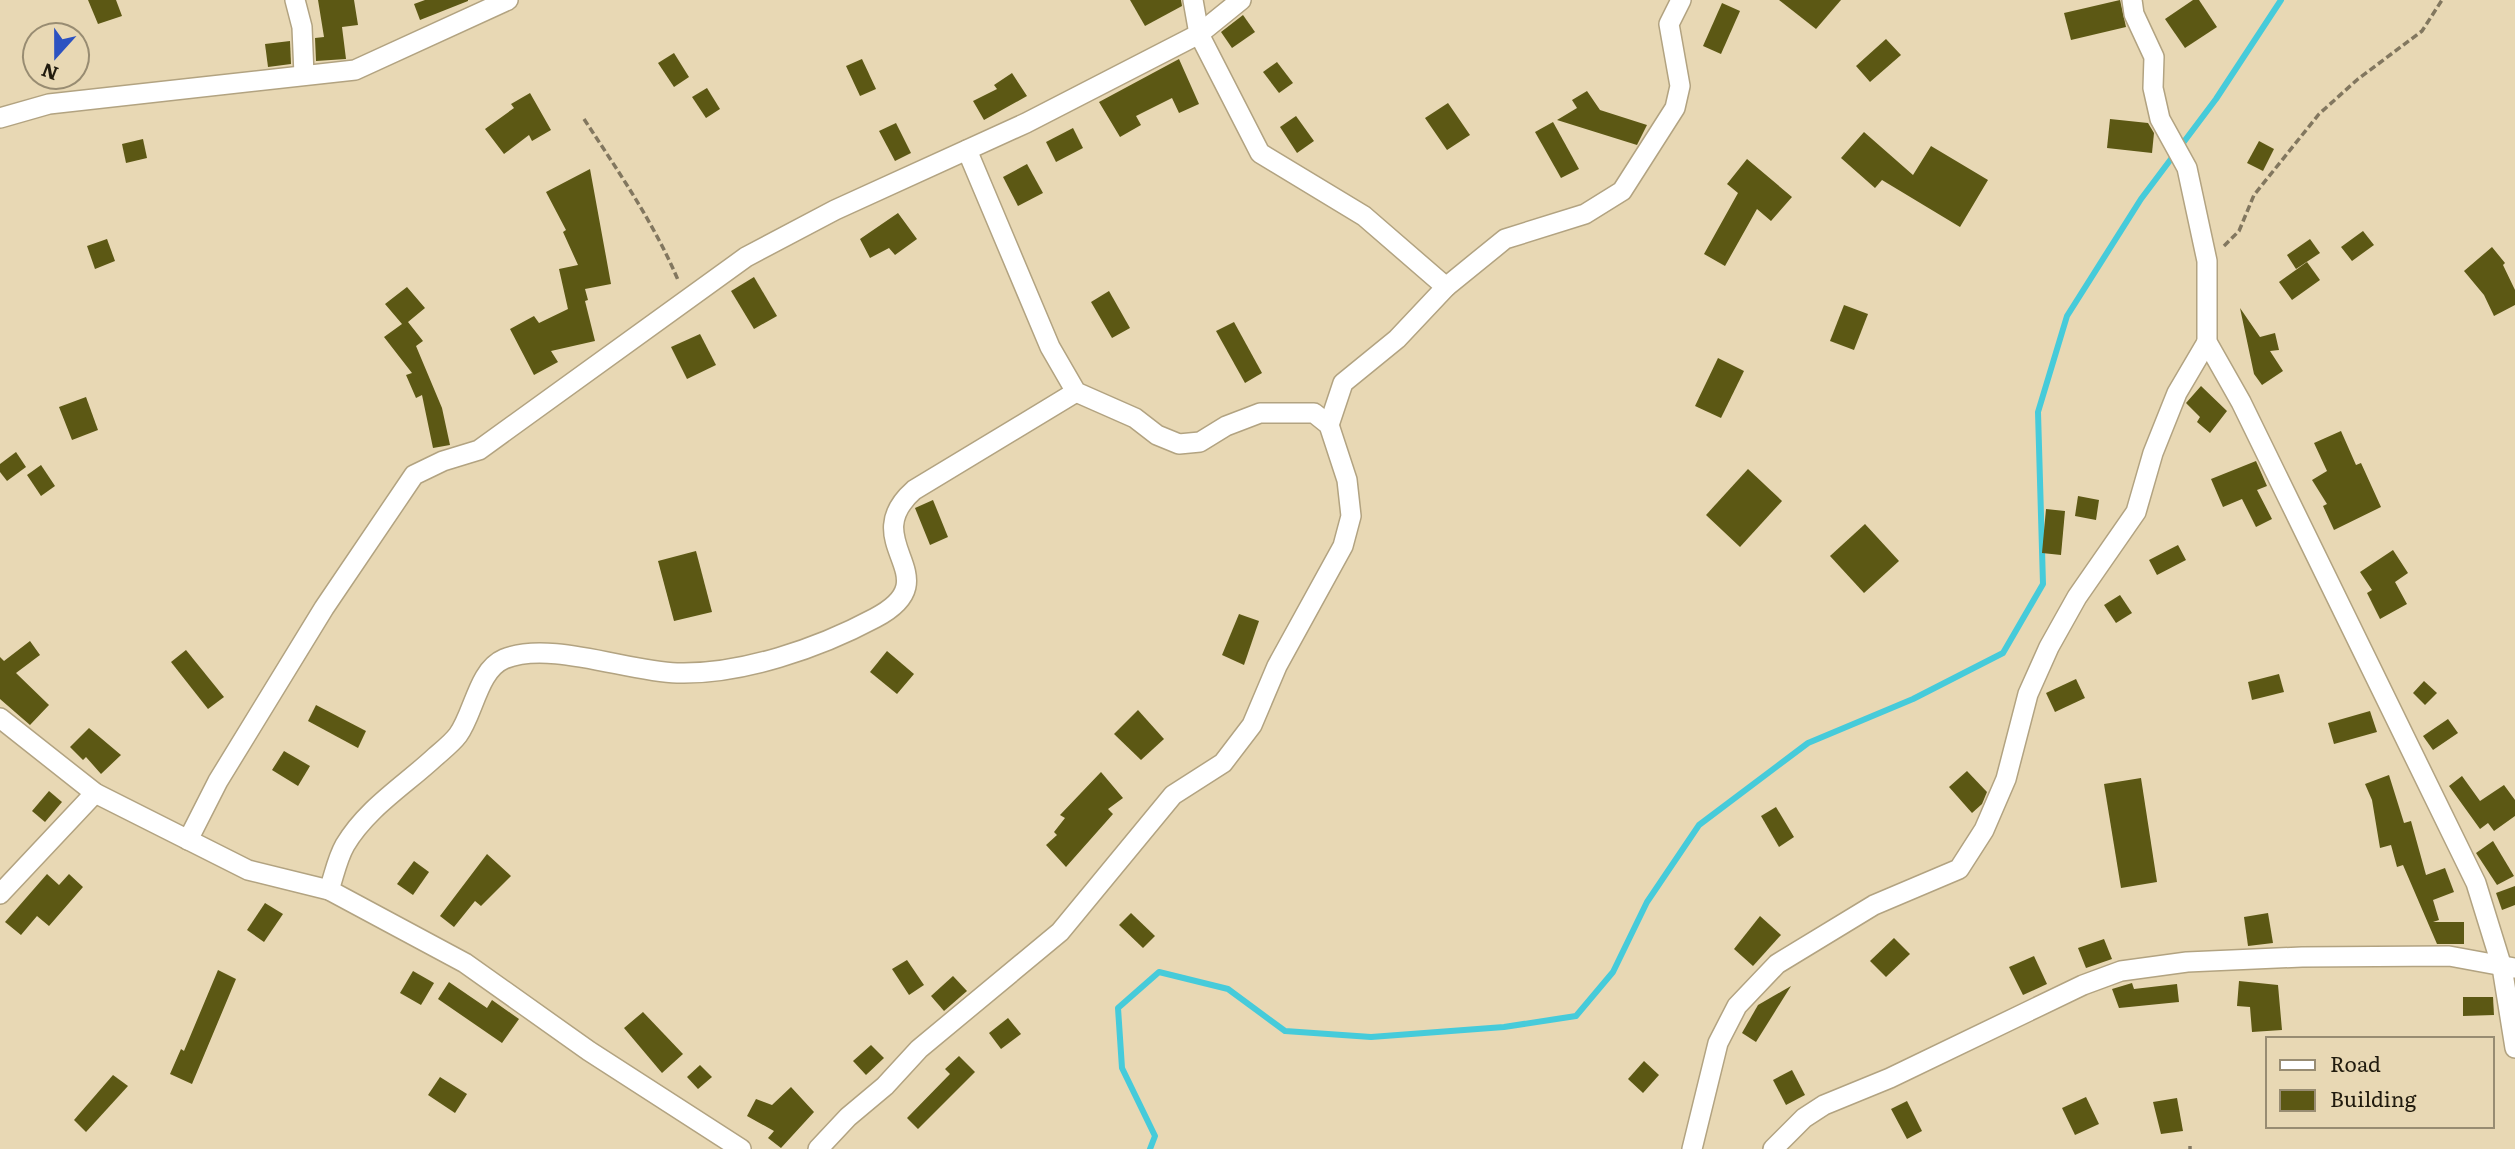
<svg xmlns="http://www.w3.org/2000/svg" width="2515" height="1149" font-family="Literata,serif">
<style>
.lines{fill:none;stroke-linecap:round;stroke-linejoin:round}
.stream{stroke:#46cbda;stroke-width:6}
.building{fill:#5c5814}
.minor-casing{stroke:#b2a381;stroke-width:22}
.path{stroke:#82775f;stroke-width:3.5;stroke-dasharray:7 3.5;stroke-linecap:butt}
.minor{stroke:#fff;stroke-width:19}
</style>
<rect width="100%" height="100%" fill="#e8d8b4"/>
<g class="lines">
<!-- stream -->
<polyline class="stream" points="1150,1149 1155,1136 1122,1068 1118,1008 1159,972 1228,989 1285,1031 1371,1037 1504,1027 1576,1016 1613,972 1647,902 1699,825 1808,743 1913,699 2003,653 2043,584 2038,412 2067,316 2141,199 2216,99 2281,0"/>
</g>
<!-- building -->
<g class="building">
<polygon points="88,0 116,0 122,16 98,24"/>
<polygon points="318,0 354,0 358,25 342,27 346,59 316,61 315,38 324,37"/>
<polygon points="425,0 468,0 468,1 420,20 414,4"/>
<polygon points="1130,0 1181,0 1182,6 1145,26"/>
<polygon points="1779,0 1841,0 1816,29"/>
<polygon points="2120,0 2126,27 2071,40 2064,13"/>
<polygon points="2193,0 2199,0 2217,27 2185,48 2165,19"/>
<polygon points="1722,3 1740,11 1721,54 1703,46"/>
<polygon points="1243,15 1255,32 1232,48 1221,32"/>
<polygon points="1886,39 1901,55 1870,82 1856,66"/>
<polygon points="290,41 291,64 268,67 265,44"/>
<polygon points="674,53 689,77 674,87 658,63"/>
<polygon points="862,59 876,89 860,96 846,66"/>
<polygon points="1179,59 1199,104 1179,113 1172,98 1136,116 1141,125 1120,137 1099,102"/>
<polygon points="1277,62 1293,83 1279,93 1263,72"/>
<polygon points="1012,73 1027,96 984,120 973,101 997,89 994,85"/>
<polygon points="707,88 720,109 706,118 692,97"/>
<polygon points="1587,91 1600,110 1647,125 1637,145 1557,120 1577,108 1572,100"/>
<polygon points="530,93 551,130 532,141 529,135 504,154 485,129 514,108 511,104"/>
<polygon points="1448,103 1470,135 1447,150 1425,118"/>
<polygon points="1296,116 1314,141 1297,153 1280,127"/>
<polygon points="2110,119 2148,123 2154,133 2152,153 2107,148"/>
<polygon points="1553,122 1579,169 1561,178 1535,132"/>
<polygon points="896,123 911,153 895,161 879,131"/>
<polygon points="1073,128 1083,148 1056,162 1046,142"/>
<polygon points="1864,132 1913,175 1931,146 1988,180 1960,227 1882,180 1875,188 1841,158"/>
<polygon points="143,139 147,158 126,163 122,144"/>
<polygon points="2259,141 2274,149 2263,171 2247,163"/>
<polygon points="1747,159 1792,197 1771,221 1757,209 1725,266 1704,254 1738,193 1727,184"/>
<polygon points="1027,164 1043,193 1018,206 1003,177"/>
<polygon points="590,169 611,284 585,289 588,300 585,301 595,341 551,351 558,362 534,375 510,329 534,316 539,323 568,309 559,269 578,265 563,232 566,230 546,192"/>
<polygon points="898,213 917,239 895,255 889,248 870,258 860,239"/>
<polygon points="2363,231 2374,245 2352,261 2341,247"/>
<polygon points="107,239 115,261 95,269 87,246"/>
<polygon points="2310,239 2320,253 2296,269 2287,255"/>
<polygon points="2492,247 2505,263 2503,265 2515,290 2515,305 2494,316 2484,295 2464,271"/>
<polygon points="2307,262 2320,280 2292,300 2279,282"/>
<polygon points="754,277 777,316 754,329 731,291"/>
<polygon points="407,287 425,308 408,322 423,341 416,346 442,408 450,445 433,448 422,395 416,398 406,375 412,373 384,337 402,324 385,304"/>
<polygon points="1109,291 1130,328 1112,338 1091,302"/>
<polygon points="1844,305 1868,314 1854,350 1830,341"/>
<polygon points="2240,308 2260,337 2275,333 2279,350 2270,351 2283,371 2262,385 2254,374"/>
<polygon points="1234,322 1262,373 1245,383 1216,331"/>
<polygon points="700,334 716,365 687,379 671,347"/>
<polygon points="1718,358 1744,371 1721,418 1695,406"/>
<polygon points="2201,386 2227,411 2210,433 2197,422 2200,417 2186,403"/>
<polygon points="86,397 98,430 72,440 59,407"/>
<polygon points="2341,431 2356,465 2361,463 2381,507 2334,530 2323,506 2327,504 2312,480 2327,471 2314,443"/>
<polygon points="16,452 26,467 7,481 0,472 0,464"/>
<polygon points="2256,461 2267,486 2257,490 2272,519 2256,527 2242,499 2223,507 2211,479"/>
<polygon points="41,465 55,486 41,496 27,475"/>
<polygon points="1748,469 1782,501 1740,547 1706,515"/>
<polygon points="2078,496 2099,500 2096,520 2075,516"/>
<polygon points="933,500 948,537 930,545 915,508"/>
<polygon points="2046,509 2065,511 2061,555 2042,553"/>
<polygon points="1865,524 1899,561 1864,593 1830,556"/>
<polygon points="2178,545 2186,560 2157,575 2149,560"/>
<polygon points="2393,550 2408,573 2395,582 2407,604 2380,619 2367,593 2372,590 2360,572"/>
<polygon points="696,551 712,612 674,621 658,561"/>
<polygon points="2120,595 2132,613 2116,623 2104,605"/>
<polygon points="1239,614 1259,621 1244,665 1222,655"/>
<polygon points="30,641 40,655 16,673 49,705 30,725 0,699 0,657 4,661"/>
<polygon points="186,650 224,697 208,709 171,662"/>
<polygon points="887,651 914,674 897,694 870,672"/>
<polygon points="2279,674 2284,692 2252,700 2248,682"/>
<polygon points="2076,679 2085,698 2055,712 2046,693"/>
<polygon points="2424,681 2437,693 2425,705 2413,693"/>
<polygon points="316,705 366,731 358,748 308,721"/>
<polygon points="1138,710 1164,739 1141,760 1114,734"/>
<polygon points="2370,711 2377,732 2334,744 2328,723"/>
<polygon points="2448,719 2458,733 2433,750 2423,736"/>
<polygon points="89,728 121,755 101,774 86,757 83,760 70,747"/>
<polygon points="284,751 310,766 298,786 272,770"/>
<polygon points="1967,771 1987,792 1982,804 1972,813 1949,787"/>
<polygon points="1101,772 1123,798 1108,809 1113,814 1066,867 1046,845 1057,835 1054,832 1065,818 1060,815"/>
<polygon points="2389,775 2404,823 2411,821 2426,875 2445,868 2454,892 2433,900 2439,920 2433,922 2464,922 2464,944 2437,944 2403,865 2397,867 2391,845 2380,848 2372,800 2365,784"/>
<polygon points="2462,776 2480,801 2504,785 2515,800 2515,816 2494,831 2488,823 2480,829 2449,786"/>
<polygon points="2141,778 2157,882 2121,888 2104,784"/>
<polygon points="49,791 62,802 45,822 32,811"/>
<polygon points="1776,807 1794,837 1779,847 1761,816"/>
<polygon points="2493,841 2514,876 2497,885 2476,853"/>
<polygon points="487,854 511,876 481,906 475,901 454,927 440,916"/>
<polygon points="414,861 429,872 413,895 397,884"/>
<polygon points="47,874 59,885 69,874 83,887 49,926 37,916 21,935 5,922"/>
<polygon points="2515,886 2515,905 2502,910 2496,893"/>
<polygon points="265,903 283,914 264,942 247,930"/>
<polygon points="1131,913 1155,936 1143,948 1119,925"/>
<polygon points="2268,913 2273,943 2248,946 2244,917"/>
<polygon points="1760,916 1781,935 1753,966 1734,949"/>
<polygon points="1894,938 1910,954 1886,977 1870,961"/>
<polygon points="2104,939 2112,959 2086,968 2078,948"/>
<polygon points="2034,956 2047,984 2023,995 2009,967"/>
<polygon points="907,960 924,985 909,995 892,969"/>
<polygon points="218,970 236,979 192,1084 170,1074 181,1049 184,1051"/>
<polygon points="413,971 434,983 421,1005 400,993"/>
<polygon points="953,976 967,991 944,1011 931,996"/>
<polygon points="2239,981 2278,985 2282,1030 2252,1032 2250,1007 2237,1006"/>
<polygon points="449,982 487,1008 492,1000 519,1019 502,1043 438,999"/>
<polygon points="2132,983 2134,989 2177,984 2179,1002 2119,1008 2112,989"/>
<polygon points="1791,986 1756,1042 1742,1033 1758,1005"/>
<polygon points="2463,997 2493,997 2494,1015 2463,1016"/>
<polygon points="643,1012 683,1054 662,1073 624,1028"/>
<polygon points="1008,1018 1021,1034 1001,1049 989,1033"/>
<polygon points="871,1045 884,1058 866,1075 853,1061"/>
<polygon points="959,1056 975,1072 918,1129 907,1118 950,1074 945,1069"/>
<polygon points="1644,1061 1659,1075 1643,1093 1628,1079"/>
<polygon points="700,1065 712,1077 698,1089 687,1077"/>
<polygon points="1792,1070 1805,1095 1786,1105 1773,1080"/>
<polygon points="113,1075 128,1086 86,1132 74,1120"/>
<polygon points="440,1077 467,1094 455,1113 428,1095"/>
<polygon points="791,1087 814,1112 781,1148 768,1138 774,1131 747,1116 756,1099 772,1105"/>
<polygon points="2086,1097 2099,1124 2075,1135 2062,1108"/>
<polygon points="2177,1098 2183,1131 2161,1134 2153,1102"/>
<polygon points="1907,1101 1922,1131 1907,1139 1891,1109"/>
</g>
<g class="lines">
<defs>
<g id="minor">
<polyline points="295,0 302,27 304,75"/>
<polyline points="1193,0 1199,34 1260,153 1364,216 1446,287"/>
<polyline points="2132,0 2134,14 2154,57 2153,88 2160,119 2187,168 2207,261 2207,342 2241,402 2476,883 2502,967 2515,1048"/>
<polyline points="0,118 49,104 355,70 508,0"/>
<polyline points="1329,425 1343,383 1397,339 1446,287 1505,239 1585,214 1622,191 1675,108 1680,86 1669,24 1681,0"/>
<polyline points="0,718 95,793 248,870 329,890 465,963 589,1051 741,1149"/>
<polyline points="188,840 218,781 324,608 414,475 443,461 479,450 746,257 835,210 1026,123 1199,34 1241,0"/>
<path d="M329 890C334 876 337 859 345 845 367 808 405 785 435 757 443 750 452 743 458 735 474 713 478 670 504 659 549 640 629 672 677 673 741 675 819 648 875 618 953 577 854 543 914 490L1076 392"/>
<polyline points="0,894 95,793"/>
<polyline points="818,1149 848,1117 885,1086 919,1049 1060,932 1173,795 1223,763 1252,725 1277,666 1343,546 1351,516 1347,480 1329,425 1314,413 1260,413 1226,426 1200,442 1179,444 1157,435 1135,418 1076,392 1050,347 967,150"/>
<polyline points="1692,1149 1718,1043 1737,1006 1777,964 1874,905 1959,869 1984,830 2006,779 2028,694 2049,647 2077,597 2136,512 2153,453 2177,393 2207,342"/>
<polyline points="1773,1149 1804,1118 1824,1105 1890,1078 2083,985 2121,971 2187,962 2302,957 2449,956 2514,968"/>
</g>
</defs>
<!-- minor casing -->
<use href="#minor" class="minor-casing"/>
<!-- path -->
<g class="path">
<path d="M584 119C618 171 654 223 678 280"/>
<polyline points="2224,246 2239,231 2254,195 2319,114 2358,79 2422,31 2442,0"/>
<polyline points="2190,1146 2190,1149"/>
</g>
<!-- minor -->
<use href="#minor" class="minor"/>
</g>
<!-- legend -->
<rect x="2266" y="1037" width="228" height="91" fill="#e8d8b4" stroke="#988c72" stroke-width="2"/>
<rect x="2280" y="1060" width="35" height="10" fill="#ffffff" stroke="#988c72" stroke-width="2"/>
<text x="2330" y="1072" font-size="21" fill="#211b0e">Road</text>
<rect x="2280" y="1090" width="35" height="21" fill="#5c5814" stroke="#988c72" stroke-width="2"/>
<text x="2330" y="1107" font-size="21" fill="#211b0e">Building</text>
<!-- north arrow -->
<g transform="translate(56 56) rotate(201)"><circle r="33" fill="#e8d8b4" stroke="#988c72" stroke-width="2"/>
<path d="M0-5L12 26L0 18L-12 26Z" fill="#2c52c1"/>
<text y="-10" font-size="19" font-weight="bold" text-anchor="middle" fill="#211b0e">N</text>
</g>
</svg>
